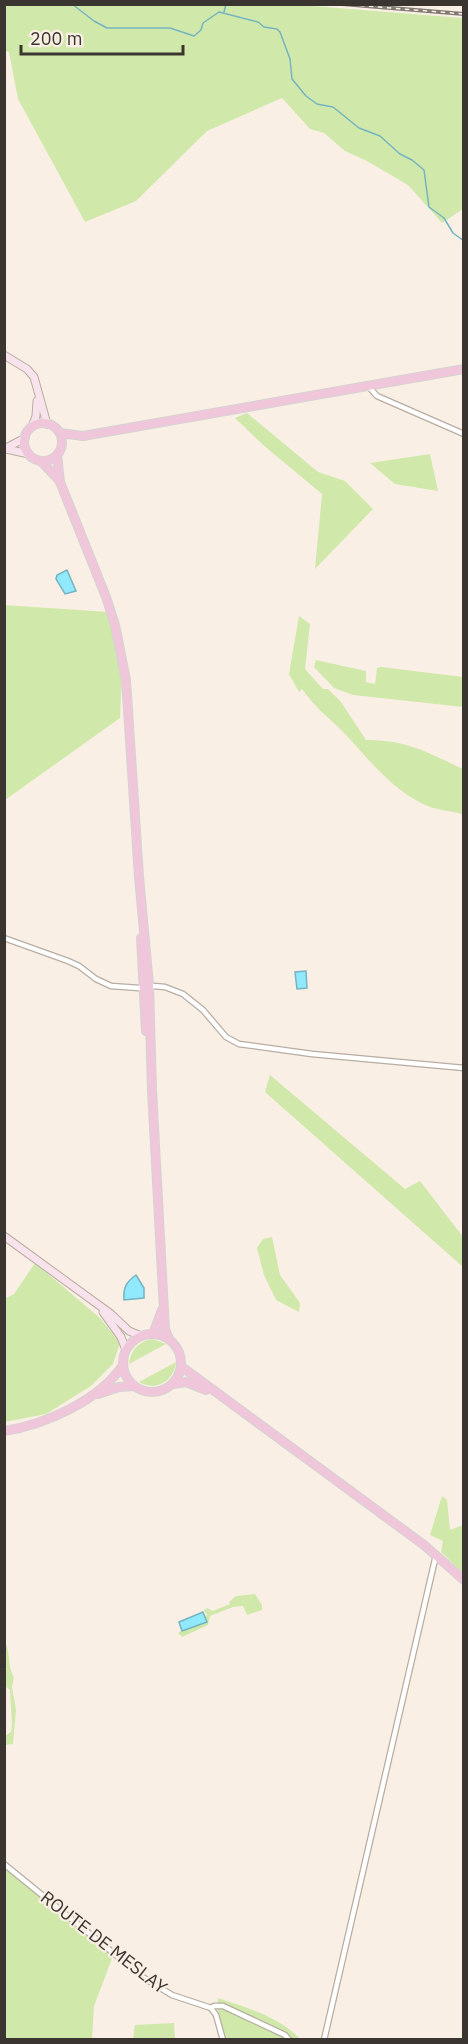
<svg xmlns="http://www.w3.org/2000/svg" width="468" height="2044" font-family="'IBM Plex Sans',sans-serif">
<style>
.green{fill:#d0e9ab}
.water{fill:#90e9fd;stroke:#76b3c0;stroke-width:1.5}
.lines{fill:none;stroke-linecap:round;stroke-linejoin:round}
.stream{stroke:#76b3c0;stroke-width:1.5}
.street-casing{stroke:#b8ada2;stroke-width:7}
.secondary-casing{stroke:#b8ada2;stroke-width:9}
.primary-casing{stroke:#d4d3d2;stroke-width:10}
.street{stroke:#fff;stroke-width:4.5}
.secondary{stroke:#f8e3ec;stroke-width:7}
.primary{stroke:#f0c7da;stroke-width:8}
.rail-casing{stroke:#817a73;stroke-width:4}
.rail{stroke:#faefe4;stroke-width:1.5;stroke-dasharray:4.5;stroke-linecap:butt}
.labels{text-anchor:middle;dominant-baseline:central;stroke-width:4.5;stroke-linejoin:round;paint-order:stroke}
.street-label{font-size:18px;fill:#3a3531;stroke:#faefe4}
</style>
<rect width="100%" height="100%" fill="#faefe4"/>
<!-- green -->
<g class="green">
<polygon points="288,4 463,18 463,209 442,223 408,185 367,161 345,151 324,133 310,129 282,98 207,131 136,201 85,222 18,99 9,52 5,51 5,5"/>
<polygon points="247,413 318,472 345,481 373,509 315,569 322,494 263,445 235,418"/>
<polygon points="430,454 438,491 395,484 370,463"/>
<polygon points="4,605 109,612 123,656 120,718 5,800"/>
<path d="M299 616 310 624 305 669 323 689H328L341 702 366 740C408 740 426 752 463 769V814C450 811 435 810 423 804 392 789 370 761 347 736 332 720 315 708 302 689L299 692 289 674Z"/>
<polygon points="316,660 366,671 366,682 375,684 377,668 381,667 463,677 463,707 353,695 334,688 314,667"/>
<polygon points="270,1075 405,1189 420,1181 463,1237 463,1267 265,1092"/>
<polygon points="272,1237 280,1275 300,1303 299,1312 276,1300 264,1275 257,1248 263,1239"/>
<polygon points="35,1263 100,1318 120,1343 113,1364 91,1386 46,1414 5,1422 4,1299 14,1294"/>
<path d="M152 1339 166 1344 129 1364C131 1349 139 1342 152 1339Z"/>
<path d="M176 1362C174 1381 156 1392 139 1382Z"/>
<polygon points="442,1496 447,1500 450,1530 463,1525 463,1573 441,1552 443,1541 430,1535"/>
<polygon points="255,1594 262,1605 262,1610 247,1615 243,1606 233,1607 210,1616 208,1625 182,1637 178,1633 207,1615 204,1610 207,1608 213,1611 230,1604 229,1602 236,1596"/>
<path d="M5 1642C11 1653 7 1667 14 1677L12 1687 16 1710 13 1744 5 1745V1736L11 1732 12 1725 10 1690 5 1686V1673L7 1668H5V1658L6 1657Z"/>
<polygon points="4,1867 113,1956 94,2006 92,2039 5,2039"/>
<path d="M218 1998C247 2008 279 2016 300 2039H226L217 2008Z"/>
<polygon points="174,2023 175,2039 133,2039 135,2025"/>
</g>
<!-- water -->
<g class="water">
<polygon points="67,570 76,591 65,594 56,579 57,575"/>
<polygon points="306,971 307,988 297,989 295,972"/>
<path d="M136 1275 144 1288V1298L124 1300C123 1288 126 1282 136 1275Z"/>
<polygon points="203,1612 207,1622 182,1631 179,1622"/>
</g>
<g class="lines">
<!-- stream -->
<g class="stream">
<polyline points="72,4 94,21 107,28 170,28 194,36 201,30 203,23 219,12 258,22 264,27 277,29 280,32 290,59 292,79 306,96 317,104 333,107 359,128 380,136 400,154 412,160 424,170 429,207 444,218 453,233 464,241"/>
<polyline points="224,12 226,4"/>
</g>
<defs>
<g id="street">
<polyline points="368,386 377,396 464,434"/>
<polyline points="4,938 68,961 79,966 96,979 111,986 139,988 153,986 165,987 183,994 203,1010 226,1037 239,1044 312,1054 464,1068"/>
<polyline points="4,1864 144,1978 172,1995 211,2008 216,2015 223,2040"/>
<polyline points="211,2008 214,2006 223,2006 285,2035 289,2040"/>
<polyline points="324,2040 436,1555"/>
</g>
<g id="secondary">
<polyline points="4,355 27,369 34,377 47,424"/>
<polyline points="32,427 36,416 37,401"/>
<polyline points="4,449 25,438"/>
<polyline points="6,449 29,454"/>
<polyline points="4,1236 111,1314 129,1331 141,1336"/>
<polyline points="103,1312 121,1337 126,1350"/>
</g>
<g id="primary">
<circle cx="43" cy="442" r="19"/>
<polyline points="60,433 83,436 464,369"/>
<polyline points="57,455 60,482 106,597 115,625 126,680 139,877 149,985 152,1090 165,1329 169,1339"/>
<polyline points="41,461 59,480"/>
<polyline points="141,938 146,1031"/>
<circle cx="152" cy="1363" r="29"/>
<polyline points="153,1334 162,1310"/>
<polyline points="182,1367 424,1545 464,1580"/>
<polyline points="173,1384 186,1382 206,1390"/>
<polyline points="98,1394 119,1387 134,1386"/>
<path d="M4 1431C45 1425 100 1400 123 1365"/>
</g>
</defs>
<!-- street casing -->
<use href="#street" class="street-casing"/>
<!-- secondary casing -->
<use href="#secondary" class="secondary-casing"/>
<!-- primary casing -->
<use href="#primary" class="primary-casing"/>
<!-- street -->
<use href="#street" class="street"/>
<!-- secondary -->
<use href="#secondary" class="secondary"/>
<!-- primary -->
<use href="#primary" class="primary"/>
<defs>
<polyline id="rail" points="342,4 464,14"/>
</defs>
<!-- rail casing -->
<use href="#rail" class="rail-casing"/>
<!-- rail -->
<use href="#rail" class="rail"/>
</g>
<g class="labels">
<!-- street labels -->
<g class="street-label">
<text transform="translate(104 1942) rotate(38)">ROUTE DE MESLAY</text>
</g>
</g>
<!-- border -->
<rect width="468" height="2044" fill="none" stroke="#3a3531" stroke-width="12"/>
<!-- scale -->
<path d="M21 45v9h162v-9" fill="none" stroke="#3a3531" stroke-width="3"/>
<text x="30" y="45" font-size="18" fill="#3a3531" stroke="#faefe4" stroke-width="4.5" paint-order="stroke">200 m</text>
</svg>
